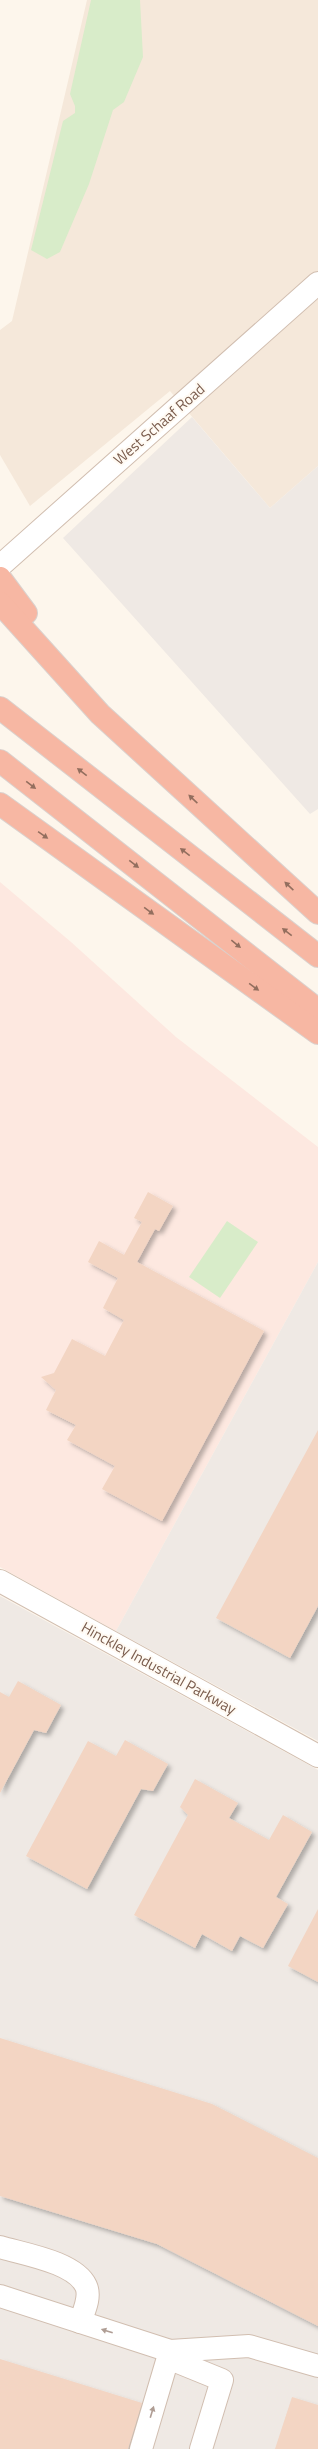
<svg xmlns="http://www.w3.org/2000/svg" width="318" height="2449" font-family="'Titillium Web',sans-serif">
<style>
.residential{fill:#f5e8da}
.commercial{fill:#fde8e0}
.industrial{fill:#efe9e4}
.green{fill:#d8ecc9}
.building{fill:#f3d5c3;filter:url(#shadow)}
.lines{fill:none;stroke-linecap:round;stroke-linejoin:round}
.minor-casing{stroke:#d1beb0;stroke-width:24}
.highway-casing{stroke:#dad1cd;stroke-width:24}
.minor{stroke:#fff;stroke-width:22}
.highway{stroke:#f7b7a3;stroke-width:22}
.oneway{fill:#936e5e}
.oneway2{fill:#af9d94}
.labels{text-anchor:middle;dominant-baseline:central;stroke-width:4;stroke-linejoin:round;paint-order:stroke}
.street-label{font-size:15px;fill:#7a5c4d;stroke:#fffaf3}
</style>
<defs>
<filter id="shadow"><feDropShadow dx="3.5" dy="3.5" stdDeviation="2" flood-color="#0004"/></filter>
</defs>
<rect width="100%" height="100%" fill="#fdf6ec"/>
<!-- residential -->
<polygon class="residential" points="87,0 318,0 318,466 270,508 170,391 30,506 0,455 0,330 12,321"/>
<!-- commercial -->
<polygon class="commercial" points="0,882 71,942 176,1037 318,1147 318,1262 116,1631 0,1567"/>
<!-- industrial -->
<g class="industrial">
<polygon points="192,417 270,508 318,466 318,809 310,814 63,538"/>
<polygon points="318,1262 318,1741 116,1631"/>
<polygon points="0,1596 318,1770 318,2449 0,2449"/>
</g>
<!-- green -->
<g class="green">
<polygon points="91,0 140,0 143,57 124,102 113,110 89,184 60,252 47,259 31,250 63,121 75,113 75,106 70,94"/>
<polygon points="227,1221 258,1242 220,1298 189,1277"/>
</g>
<!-- building -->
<g class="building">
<polygon points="148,1192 173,1206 159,1231 155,1229 137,1262 264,1331 162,1521 102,1489 115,1466 67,1440 76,1425 46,1410 56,1390 41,1377 54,1373 72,1339 105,1356 124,1320 103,1308 118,1278 88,1262 99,1241 124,1255 142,1222 134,1218"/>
<polygon points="318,1430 318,1606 290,1658 216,1618"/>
<polygon points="18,1681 61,1705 46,1733 34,1730 0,1793 0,1692 9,1697"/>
<polygon points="125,1740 168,1764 153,1791 141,1789 87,1889 26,1856 88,1741 116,1756"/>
<polygon points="195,1779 238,1803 229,1818 269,1840 283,1815 312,1832 276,1897 288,1904 263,1948 240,1936 232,1951 202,1934 195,1948 134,1915 188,1815 180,1807"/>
<polygon points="318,1909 318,1982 288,1966"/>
<polygon points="0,2038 212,2104 318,2158 318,2326 157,2244 0,2196"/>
<polygon points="0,2359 142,2403 128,2449 0,2449"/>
<polygon points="292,2397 318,2405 318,2449 275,2449"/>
</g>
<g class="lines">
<defs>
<g id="minor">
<polyline points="0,566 318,283"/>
<polyline points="0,1581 318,1756"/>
<path d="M0 2247C23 2254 75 2262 86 2286 91 2297 84 2311 80 2322"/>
<polyline points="0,2296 170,2351 141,2449"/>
<polyline points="170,2351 249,2346 318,2366"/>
<polyline points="168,2358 222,2380 201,2449"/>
</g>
<g id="highway">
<polyline points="0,578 26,613"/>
<polyline points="0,603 100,714 318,913"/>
<polyline points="0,708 318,956"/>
<polyline points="0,761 318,1010"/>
<polyline points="0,804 318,1033"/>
</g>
</defs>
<!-- minor casing -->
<use href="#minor" class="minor-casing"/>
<!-- highway casing -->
<use href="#highway" class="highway-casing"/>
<!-- minor -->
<use href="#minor" class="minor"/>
<!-- highway -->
<use href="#highway" class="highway"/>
</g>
<!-- one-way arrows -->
<defs><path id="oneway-solid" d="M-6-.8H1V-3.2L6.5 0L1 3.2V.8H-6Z"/></defs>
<g class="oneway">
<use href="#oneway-solid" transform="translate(82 772) rotate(-142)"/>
<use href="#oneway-solid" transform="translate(31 785) rotate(37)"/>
<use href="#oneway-solid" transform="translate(193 799) rotate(-137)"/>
<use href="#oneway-solid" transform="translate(43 835) rotate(35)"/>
<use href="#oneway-solid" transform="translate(185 852) rotate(-142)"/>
<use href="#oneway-solid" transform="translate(134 864) rotate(38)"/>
<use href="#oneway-solid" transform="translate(289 886) rotate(-137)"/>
<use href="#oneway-solid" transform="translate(149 911) rotate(36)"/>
<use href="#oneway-solid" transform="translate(287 932) rotate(-142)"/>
<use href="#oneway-solid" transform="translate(236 944) rotate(39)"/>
<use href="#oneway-solid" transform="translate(254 987) rotate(36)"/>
</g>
<g class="oneway2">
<use href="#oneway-solid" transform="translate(107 2331) rotate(-162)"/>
<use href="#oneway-solid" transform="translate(152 2412) rotate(-73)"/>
</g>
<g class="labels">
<!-- street labels -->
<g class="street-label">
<text transform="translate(159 424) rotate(-41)">West Schaaf Road</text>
<text transform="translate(159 1668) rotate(29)">Hinckley Industrial Parkway</text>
</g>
</g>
</svg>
